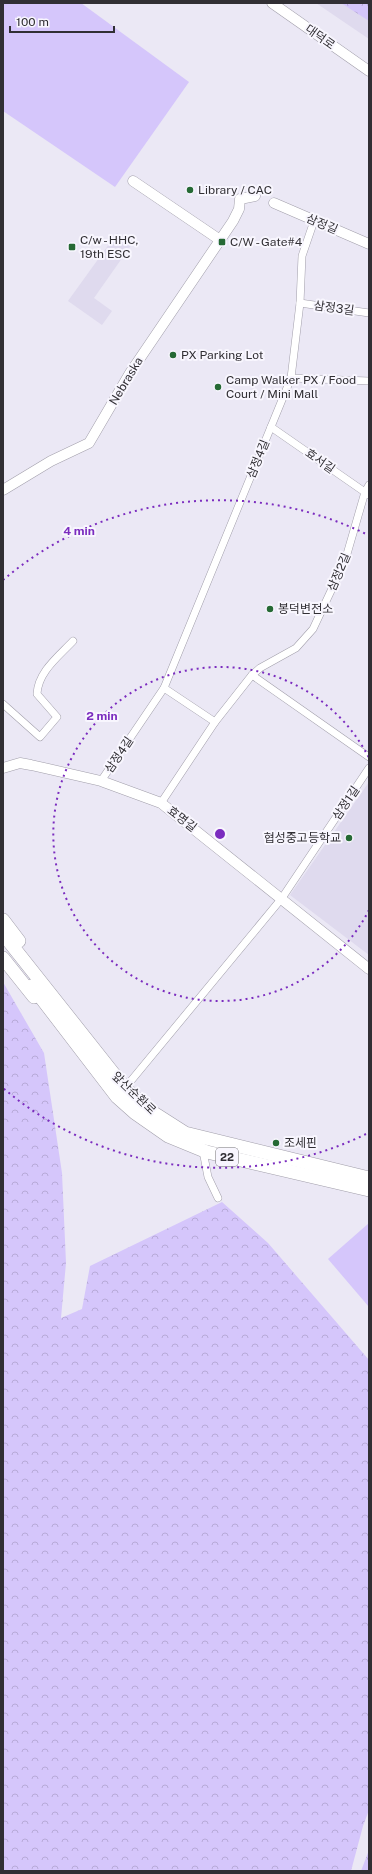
<svg xmlns="http://www.w3.org/2000/svg" width="372" height="1874" font-family="'Public Sans','Noto Sans KR',sans-serif">
<style>
.built{fill:#dfdaee}
.grass{fill:#d5c6fb}
.forest{fill:url(#forest-crowns)}
.lines{fill:none;stroke-linecap:round;stroke-linejoin:round}
.street-casing{stroke:#a19eaa;stroke-width:8}
.secondary-casing{stroke:#a19eaa;stroke-width:11}
.highway-casing{stroke:#a19eaa;stroke-width:14}
.street{stroke:#fff;stroke-width:7}
.secondary{stroke:#fff;stroke-width:10}
.highway{stroke:#fff;stroke-width:13}
.ring{fill:none;stroke:#7b2cbf;stroke-width:2;stroke-dasharray:2 4}
.poi-dot{fill:#256934;stroke:#f8f6fe;stroke-width:1.5}
.labels{text-anchor:middle;dominant-baseline:central;stroke-width:4;stroke-linejoin:round;paint-order:stroke}
.shield{fill:#f8f6fe;stroke:#6d6b71;stroke-width:1}
.shield-label{font-size:11px;font-weight:bold;fill:#312f34}
.street-label{font-size:12px;fill:#312f34;stroke:#f8f6fe}
.poi-label{font-size:12px;fill:#312f34;stroke:#f8f6fe;text-anchor:start}
.centre{fill:#7b2cbf;stroke:#f8f6fe;stroke-width:2}
.ring-label{font-size:12px;text-anchor:middle;font-weight:bold;fill:#7b2cbf;stroke:#f8f6fe;stroke-width:4;stroke-linejoin:round;paint-order:stroke}
</style>
<defs>
<pattern id="forest-crowns" width="20" height="18" patternUnits="userSpaceOnUse"><rect width="20" height="18" fill="#d5c6fb"/><path d="M2 6a3 3 0 1 1 6 0M12 15a3 3 0 1 1 6 0" fill="none" stroke="#b7aad8"/></pattern>
</defs>
<rect width="100%" height="100%" fill="#ebe8f5"/>
<!-- built -->
<g class="built">
<polygon points="316,3 369,3 369,39"/>
<polygon points="117,233 132,244 94,298 112,311 102,325 68,301"/>
<polygon points="369,782 369,955 290,895"/>
</g>
<!-- grass -->
<g class="grass">
<polygon points="3,3 81,3 189,82 115,187 3,111"/>
<polygon points="369,1223 369,1307 328,1259"/>
</g>
<!-- forest -->
<g class="forest">
<polygon points="341,3 369,3 369,21"/>
<polygon points="3,982 44,1053 62,1173 66,1263 61,1318 82,1309 90,1266 222,1202 268,1243 369,1360 369,1810 363,1826 351,1871 3,1871"/>
<polygon points="369,1850 369,1871 361,1871"/>
</g>
<g class="lines">
<defs>
<g id="street">
<polyline points="300,303 369,313"/>
<polyline points="291,378 369,381"/>
<polyline points="271,427 369,495"/>
<polyline points="252,675 369,757"/>
<polyline points="164,688 215,722"/>
<path d="M3 704 40 737 57 717 37 694C38 672 58 657 73 641"/>
<polyline points="101,781 164,688 291,378 300,303 302,256 314,221"/>
<polyline points="161,803 215,722 252,675 260,668 296,648 313,629 345,561 365,492 369,485"/>
<polyline points="125,1088 282,898 369,768"/>
<polyline points="203,1151 208,1177 218,1198"/>
</g>
<g id="secondary">
<polyline points="272,3 369,71"/>
<polyline points="133,181 220,240"/>
<polyline points="274,203 369,244"/>
<polyline points="3,490 51,461 89,443 130,373 233,221 239,209 240,199 255,196"/>
<polyline points="3,768 20,763 31,765 101,781 161,803 369,969"/>
</g>
<g id="highway">
<polyline points="3,920 19,941"/>
<polyline points="3,934 125,1088 149,1110 185,1133 369,1178"/>
<polyline points="3,958 34,997"/>
<polyline points="32,986 117,1097 135,1113 168,1136 207,1152 369,1190"/>
</g>
</defs>
<!-- street casing -->
<use href="#street" class="street-casing"/>
<!-- secondary casing -->
<use href="#secondary" class="secondary-casing"/>
<!-- highway casing -->
<use href="#highway" class="highway-casing"/>
<!-- street -->
<use href="#street" class="street"/>
<!-- secondary -->
<use href="#secondary" class="secondary"/>
<!-- highway -->
<use href="#highway" class="highway"/>
</g>
<!-- distance rings -->
<g class="ring">
<path d="M369 910A167 167 0 1 1 369 758"/>
<path d="M366 1134A334 334 0 0 1 3 1088M3 580A334 334 0 0 1 366 534"/>
</g>
<!-- markers -->
<g class="poi-dot">
<circle cx="190" cy="190" r="4"/>
<rect x="218" y="238" width="8" height="8" rx="2"/>
<rect x="68" y="243" width="8" height="8" rx="2"/>
<circle cx="173" cy="355" r="4"/>
<circle cx="218" cy="387" r="4"/>
<circle cx="270" cy="609" r="4"/>
<circle cx="349" cy="838" r="4"/>
<circle cx="276" cy="1143" r="4"/>
</g>
<g class="labels">
<!-- shield labels -->
<rect class="shield" x="216" y="1148" width="22" height="18" rx="3"/>
<g class="shield-label">
<text x="227" y="1157">22</text>
</g>
<!-- street labels -->
<g class="street-label">
<text transform="translate(320 37) rotate(35)">대덕로</text>
<text transform="translate(322 224) rotate(23)">삼정길</text>
<text transform="translate(334 308) rotate(8)">삼정3길</text>
<text transform="translate(126 381) rotate(-59)">Nebraska</text>
<text transform="translate(258 459) rotate(-68)">삼정4길</text>
<text transform="translate(320 461) rotate(35)">효서길</text>
<text transform="translate(339 572) rotate(-67)">삼정2길</text>
<text transform="translate(119 755) rotate(-56)">삼정4길</text>
<text transform="translate(346 803) rotate(-56)">삼정1길</text>
<text transform="translate(182 819) rotate(38)">효명길</text>
<text transform="translate(134 1093) rotate(44)">앞산순환로</text>
</g>
<!-- poi labels -->
<g class="poi-label">
<text x="198" y="190">Library / CAC</text>
<text x="80" y="240">C/w - HHC,<tspan x="80" dy="14">19th ESC</tspan></text>
<text x="230" y="242">C/W - Gate#4</text>
<text x="181" y="355">PX Parking Lot</text>
<text x="226" y="380">Camp Walker PX / Food<tspan x="226" dy="14">Court / Mini Mall</tspan></text>
<text x="278" y="609">봉덕변전소</text>
<text x="341" y="838" text-anchor="end">협성중고등학교</text>
<text x="284" y="1143">조세핀</text>
</g>
</g>
<circle cx="220" cy="834" r="6" class="centre"/>
<g class="ring-label">
<text x="79" y="535">4 min</text>
<text x="102" y="720">2 min</text>
</g>
<!-- border -->
<rect width="372" height="1874" fill="none" stroke="#312f34" stroke-width="8"/>
<!-- scale -->
<path d="M10 26v6h104v-6" fill="none" stroke="#312f34" stroke-width="2"/>
<text x="16" y="26" font-size="12" fill="#312f34" stroke="#f8f6fe" stroke-width="3" paint-order="stroke">100 m</text>
</svg>
